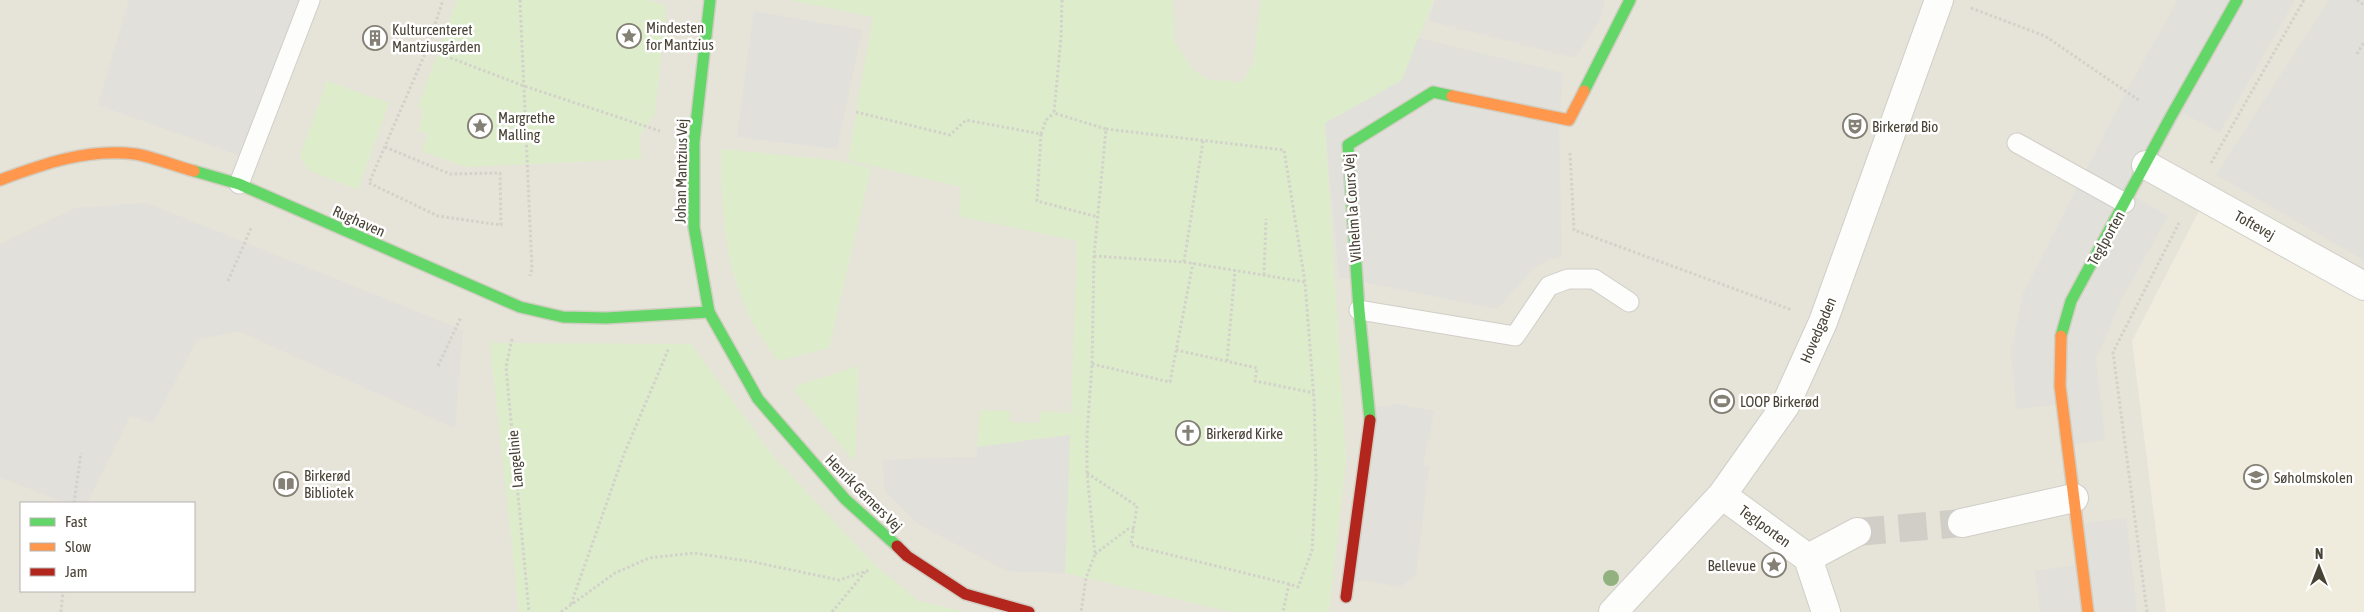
<svg xmlns="http://www.w3.org/2000/svg" width="2364" height="612" font-family="'Asap Condensed',sans-serif">
<style>
.residential{fill:#e6e3d8;fill-rule:evenodd}
.education{fill:#f0ecdd}
.green{fill:#ddedcb}
.parking{fill:#e1e0da}
.lines{fill:none;stroke-linecap:round;stroke-linejoin:round}
.street-tunnel{stroke:#d0cec7;stroke-width:28;stroke-dasharray:28 14;stroke-linecap:butt}
.lane-casing{stroke:#d0cec8;stroke-width:21}
.street-casing{stroke:#d0cec8;stroke-width:30}
.fast-casing{stroke:#d2cec2;stroke-width:14}
.slow-casing{stroke:#d2cec2;stroke-width:14}
.jam-casing{stroke:#d2cec2;stroke-width:14}
.path{stroke:#d2d1ca;stroke-width:3;stroke-dasharray:2.5 2.5;stroke-linecap:butt}
.lane{stroke:#fdfdfc;stroke-width:19}
.street{stroke:#fdfdfc;stroke-width:28}
.fast{stroke:#63d668;stroke-width:11}
.slow{stroke:#ff974d;stroke-width:11}
.jam{stroke:#b3261e;stroke-width:11}
.tree{fill:#91b27f}
.labels{text-anchor:middle;dominant-baseline:central;stroke-width:5;stroke-linejoin:round;paint-order:stroke}
.poi-label{font-size:15px;fill:#494336;stroke:#fff;text-anchor:start}
.street-label{font-size:15px;fill:#494336;stroke:#fff}
</style>
<rect width="100%" height="100%" fill="#f2f1eb"/>
<!-- residential -->
<path class="residential" d="M0 0H2364V612H0ZM21 503H194V591H21Z"/>
<!-- education -->
<polygon class="education" points="2201,207 2364,299 2364,612 2166,612 2132,341"/>
<!-- green -->
<g class="green">
<polygon points="457,0 649,0 666,6 655,114 640,135 641,159 466,167 422,151 428,133 418,131 423,110 418,107"/>
<polygon points="790,0 1173,0 1174,40 1193,70 1210,80 1243,82 1254,60 1261,0 1433,0 1403,80 1325,124 1346,460 1329,612 1231,612 1065,573 1070,435 977,447 980,410 1010,411 1010,422 1040,423 1041,411 1071,413 1077,241 959,216 961,187 848,160 873,17"/>
<polygon points="327,81 389,103 358,190 308,170 300,156"/>
<path d="M721 149 841 161 871 168 829 348 778 361C727 297 721 228 721 149Z"/>
<polygon points="490,343 691,344 773,456 876,566 919,601 966,612 519,612"/>
<polygon points="858,366 856,448 854,461 795,391 796,386"/>
</g>
<!-- parking -->
<g class="parking">
<polygon points="129,0 301,0 241,156 98,105"/>
<polygon points="1435,0 1605,0 1600,20 1575,58 1429,21"/>
<polygon points="2178,0 2295,0 2220,132 2182,113 2135,197 2168,216 2121,300 2096,359 2105,440 2071,445 2062,404 2016,409 2011,350 2023,294 2126,92"/>
<polygon points="2329,0 2364,0 2364,260 2216,175"/>
<polygon points="754,11 862,30 837,149 737,137"/>
<polygon points="1418,38 1563,73 1559,131 1562,256 1550,259 1532,270 1497,309 1339,277 1325,123 1402,80"/>
<polygon points="147,203 463,330 455,428 238,331 197,340 153,423 130,416 87,503 66,503 0,477 0,244 75,208"/>
<polygon points="1399,404 1434,411 1423,465 1429,466 1416,575 1399,587 1365,580 1351,583 1367,408"/>
<polygon points="1070,435 1065,573 1007,571 918,524 885,491 883,460 977,457 977,447"/>
<polygon points="2126,518 2137,612 2040,612 2035,571 2085,564 2080,524"/>
</g>
<g class="lines">
<!-- street-tunnel -->
<polyline class="street-tunnel" points="1857,532 1962,523"/>
<defs>
<g id="lane">
<polyline points="2017,143 2125,203"/>
<polyline points="239,184 310,0"/>
<polyline points="1359,310 1515,336 1549,286 1568,279 1594,279 1629,302"/>
</g>
<g id="street">
<polyline points="2146,165 2364,286"/>
<polyline points="1722,495 1808,558 1826,612"/>
<polyline points="1962,523 2074,498"/>
<polyline points="1808,558 1857,532"/>
<polyline points="1613,612 1722,495 1785,406 1823,322 1939,0"/>
</g>
<g id="fast">
<polyline points="710,0 694,142 694,227 709,312 758,399 845,499 897,546"/>
<polyline points="1584,91 1630,0"/>
<polyline points="194,171 239,184 520,307 563,317 606,318 709,312"/>
<polyline points="2061,336 2071,301 2170,118 2237,0"/>
<polyline points="1370,420 1359,310 1348,145 1433,92 1452,96"/>
</g>
<g id="slow">
<polyline points="1452,96 1569,120 1584,91"/>
<path d="M0 180C43 164 88 148 135 154 154 157 175 166 194 171"/>
<polyline points="2061,336 2060,386 2088,612"/>
</g>
<g id="jam">
<polyline points="897,546 907,556 965,594 1029,612"/>
<polyline points="1346,597 1370,420"/>
</g>
</defs>
<!-- lane casing -->
<use href="#lane" class="lane-casing"/>
<!-- street casing -->
<use href="#street" class="street-casing"/>
<!-- fast casing -->
<use href="#fast" class="fast-casing"/>
<!-- slow casing -->
<use href="#slow" class="slow-casing"/>
<!-- jam casing -->
<use href="#jam" class="jam-casing"/>
<!-- path -->
<g class="path">
<polyline points="520,0 532,269 530,276"/>
<polyline points="1062,0 1061,37 1054,113 1106,129 1094,256 1092,364 1087,435 1087,473 1095,554 1086,578 1081,612"/>
<polyline points="2357,0 2364,5"/>
<polyline points="1971,8 2045,36 2140,101"/>
<polyline points="427,49 524,86 660,131"/>
<polyline points="2357,54 2364,42"/>
<polyline points="856,112 950,135 966,120 1041,134 1046,120 1054,113"/>
<polyline points="1106,129 1284,150 1305,282 1314,399 1316,477 1312,551 1298,587 1289,584 1283,612"/>
<polyline points="1041,134 1037,201 1098,217"/>
<polyline points="385,147 450,174 500,173 501,225 438,216 369,183 427,49 443,0"/>
<polyline points="1570,153 1574,230 1792,310"/>
<polyline points="2211,163 2304,0"/>
<polyline points="1094,256 1184,262 1305,282"/>
<polyline points="1184,262 1203,141"/>
<polyline points="1264,275 1266,219"/>
<polyline points="228,281 252,226"/>
<polyline points="512,339 506,367 529,612"/>
<polyline points="1176,350 1257,368 1255,381 1314,393"/>
<polyline points="1227,361 1235,270"/>
<polyline points="1092,364 1170,382 1193,263"/>
<polyline points="438,366 461,317"/>
<polyline points="1087,473 1137,506 1131,545 1289,584"/>
<polyline points="74,503 81,453"/>
<polyline points="1095,554 1128,529 1134,529"/>
<polyline points="571,604 624,454 669,348"/>
<polyline points="61,612 63,591"/>
<polyline points="561,612 615,573 649,558 694,553 754,562 839,580 870,570"/>
<polyline points="832,612 865,572"/>
<polyline points="2147,612 2113,352 2179,223"/>
</g>
<!-- lane -->
<use href="#lane" class="lane"/>
<!-- street -->
<use href="#street" class="street"/>
<!-- fast -->
<use href="#fast" class="fast"/>
<!-- slow -->
<use href="#slow" class="slow"/>
<!-- jam -->
<use href="#jam" class="jam"/>
</g>
<!-- trees -->
<circle class="tree" cx="1611" cy="578" r="8"/>
<!-- icons -->
<defs>
<symbol id="sight-ring" viewBox="-11 -11 22 22"><circle r="9.5" fill="#fff" stroke="#848075" stroke-width="1.5"/><path d="M0-6L1.8-2.2L6-1.7L2.9 1.2L3.7 5.4L0 3.3L-3.7 5.4L-2.9 1.2L-6-1.7L-1.8-2.2Z" fill="#848075"/></symbol>
<symbol id="building-ring" viewBox="-11 -11 22 22"><circle r="9.5" fill="#fff" stroke="#848075" stroke-width="1.5"/><path d="M-4-6H4V6H1V3H-1V6H-4ZM-2.5-4.3h1.7v1.8h-1.7ZM.8-4.3h1.7v1.8H.8ZM-2.5-1h1.7V.8h-1.7ZM.8-1h1.7V.8H.8Z" fill="#848075"/></symbol>
<symbol id="theatre-ring" viewBox="-11 -11 22 22"><circle r="9.5" fill="#fff" stroke="#848075" stroke-width="1.5"/><path d="M-5-5.5Q0-4 5-5.5V0Q5 5 0 6Q-5 5-5 0ZM-3.3-2.5H-1v1.5H-3.3ZM1-2.5H3.3v1.5H1ZM-2.8 1Q0 5.5 2.8 1Z" fill="#848075"/></symbol>
<symbol id="stadium-ring" viewBox="-11 -11 22 22"><circle r="9.5" fill="#fff" stroke="#848075" stroke-width="1.5"/><path d="M0-5a6.5 5 0 1 0 0 10a6.5 5 0 1 0 0-10ZM-3.5-1.8h7v3.6h-7Z" fill="#848075"/></symbol>
<symbol id="church-ring" viewBox="-11 -11 22 22"><circle r="9.5" fill="#fff" stroke="#848075" stroke-width="1.5"/><path d="M-1.2-6h2.4v3.5h3.3v2.4h-3.3V6h-2.4V-.1h-3.3v-2.4h3.3Z" fill="#848075"/></symbol>
<symbol id="school-ring" viewBox="-11 -11 22 22"><circle r="9.5" fill="#fff" stroke="#848075" stroke-width="1.5"/><path d="M0-5L7-2L0 1L-7-2ZM-4 1L0 2.5L4 1V4Q0 6-4 4Z" fill="#848075"/></symbol>
<symbol id="library-ring" viewBox="-11 -11 22 22"><circle r="9.5" fill="#fff" stroke="#848075" stroke-width="1.5"/><path d="M-6-4Q-3-5.5-.7-3.5V5Q-3 3-6 4ZM6-4Q3-5.5 .7-3.5V5Q3 3 6 4Z" fill="#848075"/></symbol>
</defs>
<g fill-rule="evenodd">
<use href="#sight-ring" x="615" y="22" width="28" height="28"/>
<use href="#building-ring" x="361" y="24" width="28" height="28"/>
<use href="#sight-ring" x="466" y="112" width="28" height="28"/>
<use href="#theatre-ring" x="1841" y="112" width="28" height="28"/>
<use href="#stadium-ring" x="1708" y="387" width="28" height="28"/>
<use href="#church-ring" x="1174" y="419" width="28" height="28"/>
<use href="#school-ring" x="2242" y="463" width="28" height="28"/>
<use href="#library-ring" x="272" y="470" width="28" height="28"/>
<use href="#sight-ring" x="1760" y="551" width="28" height="28"/>
</g>
<g class="labels">
<!-- poi labels -->
<g class="poi-label">
<text x="646" y="27">Mindesten<tspan x="646" dy="17">for Mantzius</tspan></text>
<text x="392" y="29">Kulturcenteret<tspan x="392" dy="17">Mantziusgården</tspan></text>
<text x="498" y="117">Margrethe<tspan x="498" dy="17">Malling</tspan></text>
<text x="1872" y="126">Birkerød Bio</text>
<text x="1740" y="401">LOOP Birkerød</text>
<text x="1206" y="433">Birkerød Kirke</text>
<text x="304" y="475">Birkerød<tspan x="304" dy="17">Bibliotek</tspan></text>
<text x="2274" y="477">Søholmskolen</text>
<text x="1756" y="565" text-anchor="end">Bellevue</text>
</g>
<!-- street labels -->
<g class="street-label">
<text transform="translate(681 171) rotate(-89)">Johan Mantzius Vej</text>
<text transform="translate(1352 208) rotate(-94)">Vilhelm la Cours Vej</text>
<text transform="translate(359 221) rotate(24)">Rughaven</text>
<text transform="translate(2255 225) rotate(29)">Toftevej</text>
<text transform="translate(2106 238) rotate(-61)">Teglporten</text>
<text transform="translate(1818 330) rotate(-67)">Hovedgaden</text>
<text transform="translate(515 459) rotate(-95)">Langelinie</text>
<text transform="translate(864 493) rotate(45)">Henrik Gerners Vej</text>
<text transform="translate(1765 526) rotate(36)">Teglporten</text>
</g>
</g>
<!-- legend -->
<rect x="20" y="502" width="175" height="90" fill="#ffffff" stroke="#b6b4af"/>
<rect x="30" y="518" width="25" height="8" fill="#63d668" stroke="#b6b4af"/>
<text x="65" y="527" font-size="15" fill="#494336">Fast</text>
<rect x="30" y="543" width="25" height="8" fill="#ff974d" stroke="#b6b4af"/>
<text x="65" y="552" font-size="15" fill="#494336">Slow</text>
<rect x="30" y="568" width="25" height="8" fill="#b3261e" stroke="#b6b4af"/>
<text x="65" y="577" font-size="15" fill="#494336">Jam</text>
<!-- north arrow -->
<g transform="translate(2319 567)" stroke="#ffffff" stroke-width="4" paint-order="stroke">
<path d="M0-4L9 19L0 12L-9 19Z" fill="#494336"/>
<text y="-8" font-size="14" font-weight="bold" text-anchor="middle" fill="#494336">N</text>
</g>
</svg>
